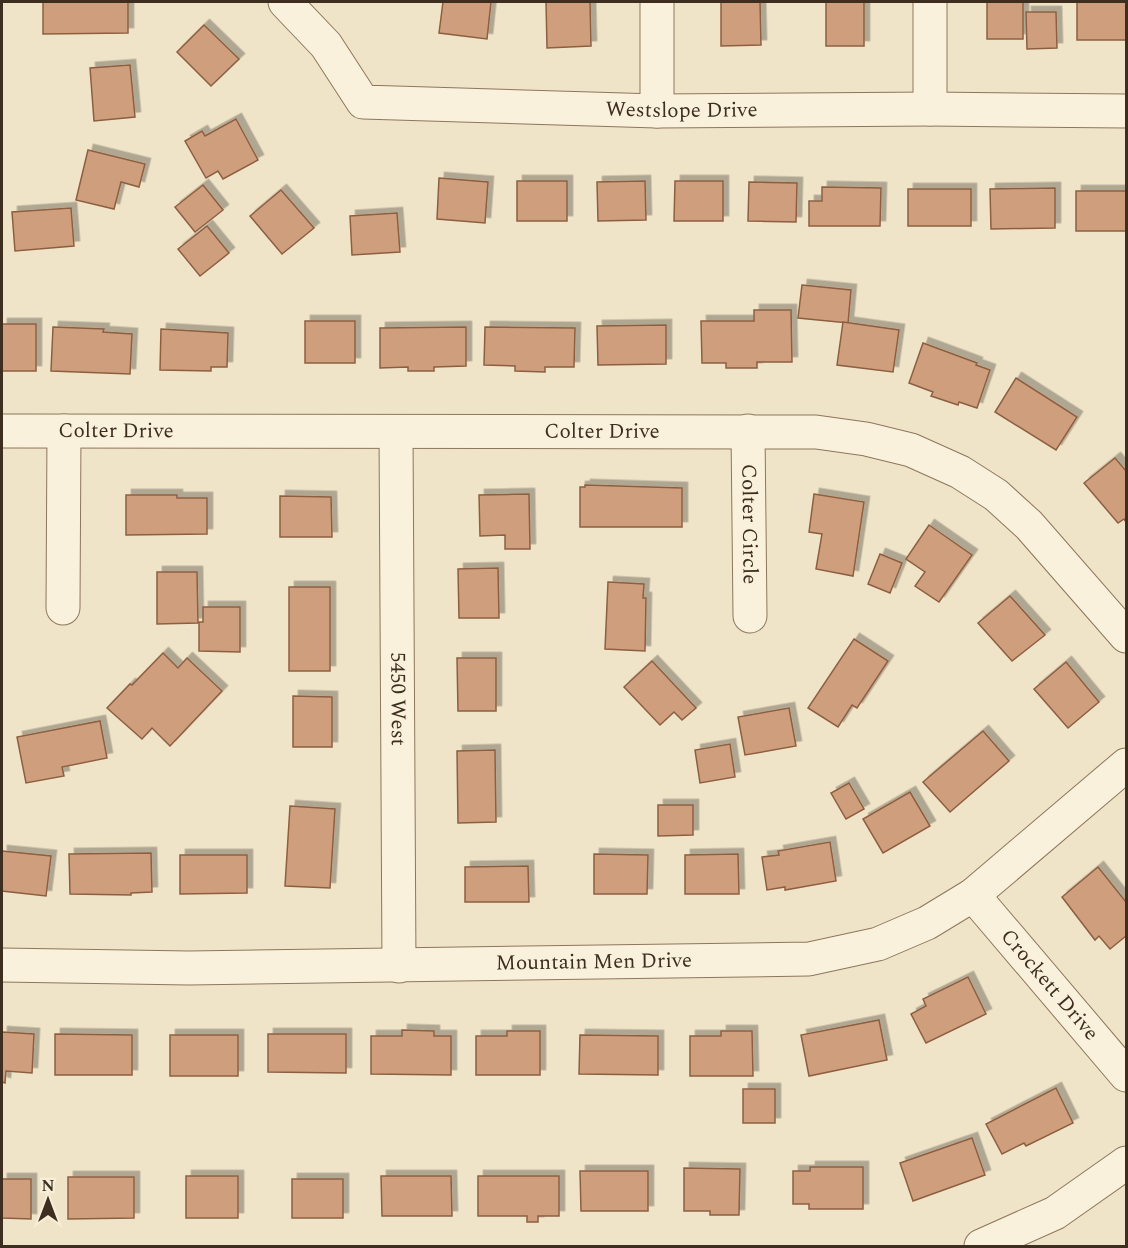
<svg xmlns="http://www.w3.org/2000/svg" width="1128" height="1248" font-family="Spectral,serif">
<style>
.building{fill:#cf9f7d;stroke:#8d5f41;stroke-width:1.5;filter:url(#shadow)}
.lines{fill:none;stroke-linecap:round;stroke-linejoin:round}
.minor-casing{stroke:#8d765c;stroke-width:35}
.minor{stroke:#faf1dc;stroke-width:33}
.labels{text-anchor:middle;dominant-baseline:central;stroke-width:6;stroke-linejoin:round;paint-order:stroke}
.street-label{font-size:21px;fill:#3d2e20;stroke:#f7eed8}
</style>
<defs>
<filter id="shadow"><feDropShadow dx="5.5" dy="-5.5" stdDeviation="0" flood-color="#0004"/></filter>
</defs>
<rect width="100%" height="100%" fill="#f0e4c8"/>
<!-- building -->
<g class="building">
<polygon points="43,2 128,2 128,33 43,34"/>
<polygon points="443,2 491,2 487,39 439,33"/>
<polygon points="546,2 590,2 591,46 547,48"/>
<polygon points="721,2 760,2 761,45 721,46"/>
<rect x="826" y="2" width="38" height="44"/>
<rect x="987" y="2" width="36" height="37"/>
<rect x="1077" y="2" width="49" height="38"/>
<polygon points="1026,12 1056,12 1057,48 1027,49"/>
<polygon points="204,25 239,59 211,86 177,52"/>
<polygon points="130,65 135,117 94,121 90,68"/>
<polygon points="236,119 258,160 223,179 218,171 206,178 185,141 202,131 205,136"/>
<polygon points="88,150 145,164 139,187 121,182 114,209 76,200"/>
<polygon points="439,178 488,182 485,223 437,219"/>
<rect x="517" y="181" width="50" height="40"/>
<polygon points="645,181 646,220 598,221 597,182"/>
<polygon points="675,181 723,181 723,221 674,221"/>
<polygon points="749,182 797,183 796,222 748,221"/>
<polygon points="203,185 223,210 195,232 175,207"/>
<polygon points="822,187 881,188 880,226 809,226 809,201 822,201"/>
<polygon points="1055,188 1055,228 991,229 990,189"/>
<rect x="908" y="189" width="63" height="37"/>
<polygon points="281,190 314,228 282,254 250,216"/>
<rect x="1076" y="191" width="50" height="40"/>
<polygon points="71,208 74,246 15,251 12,212"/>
<polygon points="397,213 400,252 352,255 350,216"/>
<polygon points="207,226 229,253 200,276 178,249"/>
<polygon points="802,285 851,290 848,323 798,318"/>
<polygon points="754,310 791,310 792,362 757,362 757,368 726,368 726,363 702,363 701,321 754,321"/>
<rect x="305" y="321" width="50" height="42"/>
<polygon points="843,322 899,330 893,372 837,365"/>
<rect x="2" y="324" width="34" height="47"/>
<polygon points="666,325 666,364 598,365 597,326"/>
<polygon points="53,327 104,329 103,332 132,334 130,374 51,371"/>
<polygon points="466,327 466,366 434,367 434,371 408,371 408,367 380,368 380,328"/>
<polygon points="485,327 575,328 574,367 545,367 545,372 515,371 515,366 484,365"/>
<polygon points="161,329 228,333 227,367 211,367 211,371 160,370"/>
<polygon points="923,343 977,363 976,365 990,370 977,408 959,402 958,405 931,396 933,392 909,383"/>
<polygon points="1016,378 1077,417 1056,450 995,412"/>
<polygon points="1115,458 1126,471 1126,522 1124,519 1118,523 1084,483"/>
<polygon points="585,485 682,488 682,527 580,527 580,487 585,487"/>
<polygon points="529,494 530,549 505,549 505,535 480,536 479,495"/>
<polygon points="814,494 864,502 853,576 816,569 822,534 809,532"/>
<polygon points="126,495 177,495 177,498 207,498 207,534 126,535"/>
<polygon points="280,496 331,497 332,537 280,537"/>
<polygon points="929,525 972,555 939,602 915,586 925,572 906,559"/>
<polygon points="880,554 902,563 890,593 868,584"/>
<polygon points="498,568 499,618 459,618 458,569"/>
<polygon points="157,572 197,572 198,623 157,624"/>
<polygon points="608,582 644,584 643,598 646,598 645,651 605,649"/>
<rect x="289" y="587" width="41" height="84"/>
<polygon points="1010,596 1045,635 1012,661 978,623"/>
<polygon points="203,607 240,607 240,652 199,651 199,622 203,622"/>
<polygon points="854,639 888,661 857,708 852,705 838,727 808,708"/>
<polygon points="163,653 178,668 187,658 222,691 170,746 152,728 142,739 107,708 130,684 132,685"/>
<polygon points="457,658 496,658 496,711 458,711"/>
<polygon points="652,661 696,708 682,720 674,712 660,725 624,687"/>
<polygon points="1066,662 1099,702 1068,728 1034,689"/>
<polygon points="293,696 332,697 332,747 293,747"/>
<polygon points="789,708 796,746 745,755 738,717"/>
<polygon points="100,721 107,758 62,767 64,776 26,783 17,737"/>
<polygon points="983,731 1009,761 950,812 923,782"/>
<polygon points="730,744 735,777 700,783 695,750"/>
<polygon points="495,750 496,822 458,823 457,751"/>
<polygon points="849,783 864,809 846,819 831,793"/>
<polygon points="910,792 930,826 883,853 863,819"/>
<polygon points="658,805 693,805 693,835 658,836"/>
<polygon points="290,806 335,809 330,888 285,886"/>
<polygon points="830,842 836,881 785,890 785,887 767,890 762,857 779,855 778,851"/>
<polygon points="2,851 51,856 46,896 2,891"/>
<polygon points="151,853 152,892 131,893 131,895 70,894 69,854"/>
<polygon points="594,854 648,855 647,894 594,894"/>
<polygon points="738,854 739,894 685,894 685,855"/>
<polygon points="180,855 247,855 247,893 180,894"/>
<polygon points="528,866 529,902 465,902 465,867"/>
<polygon points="1098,867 1126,902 1126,936 1110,949 1099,936 1095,940 1062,897"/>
<polygon points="968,977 986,1014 926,1043 911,1014 926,1006 923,999"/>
<polygon points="879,1020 887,1060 809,1076 801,1035"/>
<polygon points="402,1030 434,1031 434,1036 451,1036 451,1075 371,1074 371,1036 402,1036"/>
<polygon points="507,1031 540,1031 540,1075 476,1075 476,1036 507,1036"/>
<polygon points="721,1031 752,1031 753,1076 690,1076 690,1036 721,1036"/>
<polygon points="2,1032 34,1034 32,1073 6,1071 5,1083 2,1082"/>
<polygon points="55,1034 132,1035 132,1075 55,1075"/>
<polygon points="268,1034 346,1034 346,1073 268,1072"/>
<rect x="170" y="1035" width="68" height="41"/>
<polygon points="580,1035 658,1036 658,1075 579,1074"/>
<polygon points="1056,1088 1073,1123 1026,1146 1024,1143 1002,1154 986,1124"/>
<rect x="743" y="1089" width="32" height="34"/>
<polygon points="972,1138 985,1175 913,1201 900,1163"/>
<polygon points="810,1167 863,1167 863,1209 809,1209 809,1204 793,1204 793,1171 810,1171"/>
<polygon points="684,1168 740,1169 739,1215 710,1215 710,1211 684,1211"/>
<polygon points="580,1171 648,1171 648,1211 581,1211"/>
<rect x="186" y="1176" width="52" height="42"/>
<polygon points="381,1176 451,1176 452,1216 382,1216"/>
<polygon points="478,1176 559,1176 559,1216 538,1216 538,1222 527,1222 527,1216 478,1216"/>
<polygon points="68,1177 134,1177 134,1218 68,1219"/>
<polygon points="2,1179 31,1179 31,1219 2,1218"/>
<rect x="292" y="1179" width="51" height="39"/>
</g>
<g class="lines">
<defs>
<g id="minor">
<path id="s1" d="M285 2 326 45 363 102 657 111 930 109 1126 111"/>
<polyline points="657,2 657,111"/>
<polyline points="930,2 930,109"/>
<path id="s2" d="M2 431 816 432 866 439 911 450 960 472 996 495 1029 525 1126 636"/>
<path id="s3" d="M748 431 750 616"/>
<path id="s4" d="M396 432 399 966"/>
<polyline points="63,608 64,431"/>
<path id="s5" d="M973 895 1126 1075"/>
<path id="s6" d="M2 965 189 968 809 959 878 944 927 923 973 895 1126 765"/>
<polyline points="981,1246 1055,1213 1126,1163"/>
</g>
</defs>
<!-- minor casing -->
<use href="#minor" class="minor-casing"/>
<!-- minor -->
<use href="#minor" class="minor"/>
</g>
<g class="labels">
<!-- street labels -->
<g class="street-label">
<text stroke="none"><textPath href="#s1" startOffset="446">Westslope Drive</textPath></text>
<text stroke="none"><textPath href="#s2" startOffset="114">Colter Drive</textPath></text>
<text stroke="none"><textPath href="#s2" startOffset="600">Colter Drive</textPath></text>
<text stroke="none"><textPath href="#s3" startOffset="93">Colter Circle</textPath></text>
<text stroke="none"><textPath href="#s4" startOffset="267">5450 West</textPath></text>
<text stroke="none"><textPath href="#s6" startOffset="592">Mountain Men Drive</textPath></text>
<text stroke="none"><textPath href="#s5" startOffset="118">Crockett Drive</textPath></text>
</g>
</g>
<!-- border -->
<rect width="1128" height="1248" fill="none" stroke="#3d2e20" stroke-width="6"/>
<!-- north arrow -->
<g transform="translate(48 1200)" stroke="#f7eed8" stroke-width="4.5" paint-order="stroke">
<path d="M0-4.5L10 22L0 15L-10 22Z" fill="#3d2e20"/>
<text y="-9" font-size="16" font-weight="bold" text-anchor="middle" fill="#3d2e20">N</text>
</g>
</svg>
